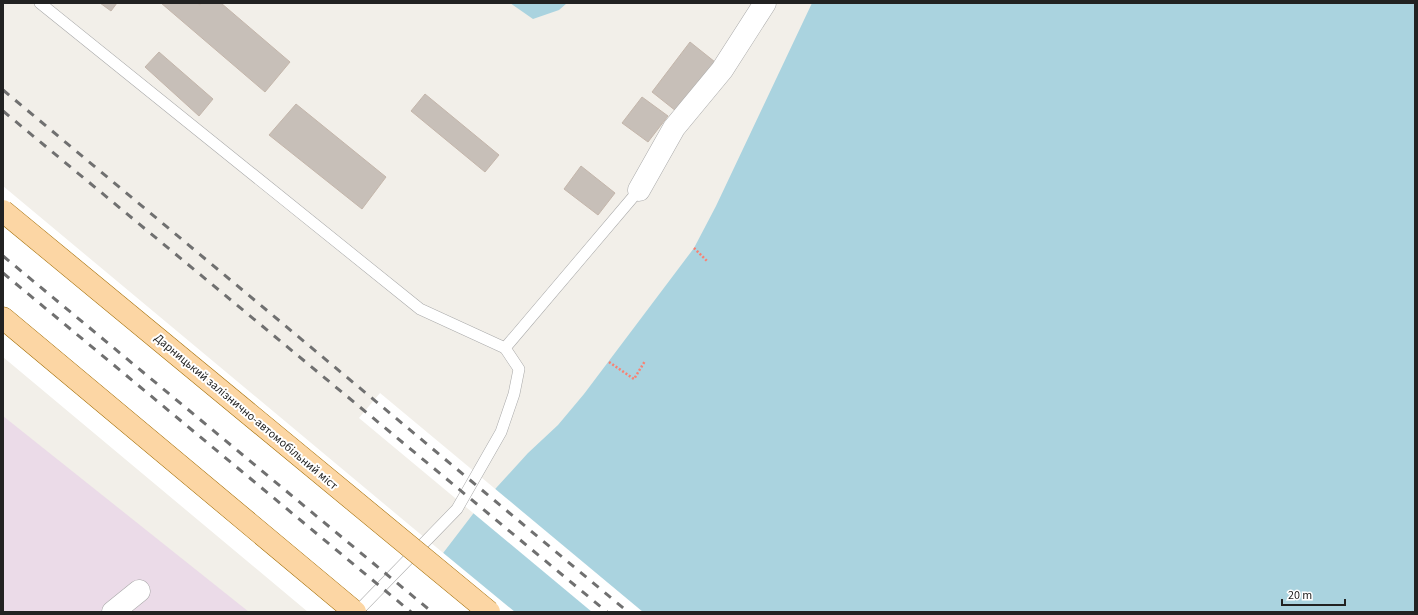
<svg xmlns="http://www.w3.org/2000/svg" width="1418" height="615" font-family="'Source Sans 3',sans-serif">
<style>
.industrial{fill:#ebdbe8}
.water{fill:#aad3df}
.pier{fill:#fff}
.building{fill:#c7bfb8;stroke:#c4b6ab}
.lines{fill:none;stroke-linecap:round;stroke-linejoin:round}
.service-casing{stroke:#a9a9a9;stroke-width:12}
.minor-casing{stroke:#a9a9a9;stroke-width:23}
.primary-casing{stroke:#a06b00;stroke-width:23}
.path{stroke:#fa8072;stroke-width:2.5;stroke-dasharray:2 2;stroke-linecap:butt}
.service{stroke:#fff;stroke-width:11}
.minor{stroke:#fff;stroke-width:22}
.primary{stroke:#fcd6a4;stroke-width:22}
.rail{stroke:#707070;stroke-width:3;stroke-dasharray:8 8;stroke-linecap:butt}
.primary-bridge-casing{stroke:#a06b00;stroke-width:23;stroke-linecap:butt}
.primary-bridge{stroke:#fcd6a4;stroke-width:22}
.labels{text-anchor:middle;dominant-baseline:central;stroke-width:4;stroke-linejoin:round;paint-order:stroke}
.street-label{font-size:12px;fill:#222;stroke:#fff}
</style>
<rect width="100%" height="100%" fill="#f2efe9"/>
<!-- industrial -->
<polygon class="industrial" points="3,416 249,612 3,612"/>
<!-- water -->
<g class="water">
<polygon points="510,3 567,3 559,10 533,19"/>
<polygon points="812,3 1415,3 1415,612 398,612 476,510 528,453 558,425 584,394 694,248 716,206"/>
</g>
<!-- pier -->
<g class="pier">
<polygon points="3,186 413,528 515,612 308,612 3,357"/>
<polygon points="380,393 643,612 592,612 359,418"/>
</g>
<!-- building -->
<g class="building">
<polygon points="100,3 117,3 111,11"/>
<polygon points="161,3 197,3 200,5 201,3 221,3 290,62 265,92"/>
<polygon points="690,42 715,62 676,111 652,92"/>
<polygon points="159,52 213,99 199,116 145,67"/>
<polygon points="425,94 499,155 485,172 411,111"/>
<polygon points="642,97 668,116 648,142 622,123"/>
<polygon points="296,104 386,177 362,209 269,135"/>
<polygon points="581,166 615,193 598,215 564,189"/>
</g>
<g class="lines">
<defs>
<g id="service">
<polyline points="40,3 420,309 505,348"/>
<polyline points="357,612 457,509 501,432 514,394 519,369 505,348 639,190"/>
</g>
<g id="minor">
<polyline points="639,190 674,128 722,70 765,3"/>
<polyline points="113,612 139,591"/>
</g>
<polyline id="primary" points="3,318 355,612"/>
</defs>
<!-- service casing -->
<use href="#service" class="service-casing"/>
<!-- minor casing -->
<use href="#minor" class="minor-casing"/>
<!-- primary casing -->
<use href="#primary" class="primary-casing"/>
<!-- path -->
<g class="path">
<polyline points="694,248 708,262"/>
<polyline points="609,362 634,379 645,361"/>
</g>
<!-- service -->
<use href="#service" class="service"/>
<!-- minor -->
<use href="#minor" class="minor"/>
<!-- primary -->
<use href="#primary" class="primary"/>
<!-- rail -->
<g class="rail">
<polyline points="3,90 628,612"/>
<polyline points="3,111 607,612"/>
<polyline points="3,256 432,612"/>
<polyline points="3,273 411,612"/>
</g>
<defs>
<polyline id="primary-bridge" points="3,211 489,612"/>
</defs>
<!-- primary-bridge casing -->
<use href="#primary-bridge" class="primary-bridge-casing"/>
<!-- primary-bridge -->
<use href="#primary-bridge" class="primary-bridge"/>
</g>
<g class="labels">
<!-- street labels -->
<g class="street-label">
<text transform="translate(246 412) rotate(40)">Дарницький залізнично-автомобільний міст</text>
</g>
</g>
<!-- border -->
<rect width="1418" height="615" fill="none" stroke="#222222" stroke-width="8"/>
<!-- scale -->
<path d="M1282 599v6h63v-6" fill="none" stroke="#222222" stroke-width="2"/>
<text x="1288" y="599" font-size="12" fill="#222222" stroke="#ffffff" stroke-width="3" paint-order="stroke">20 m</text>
</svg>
